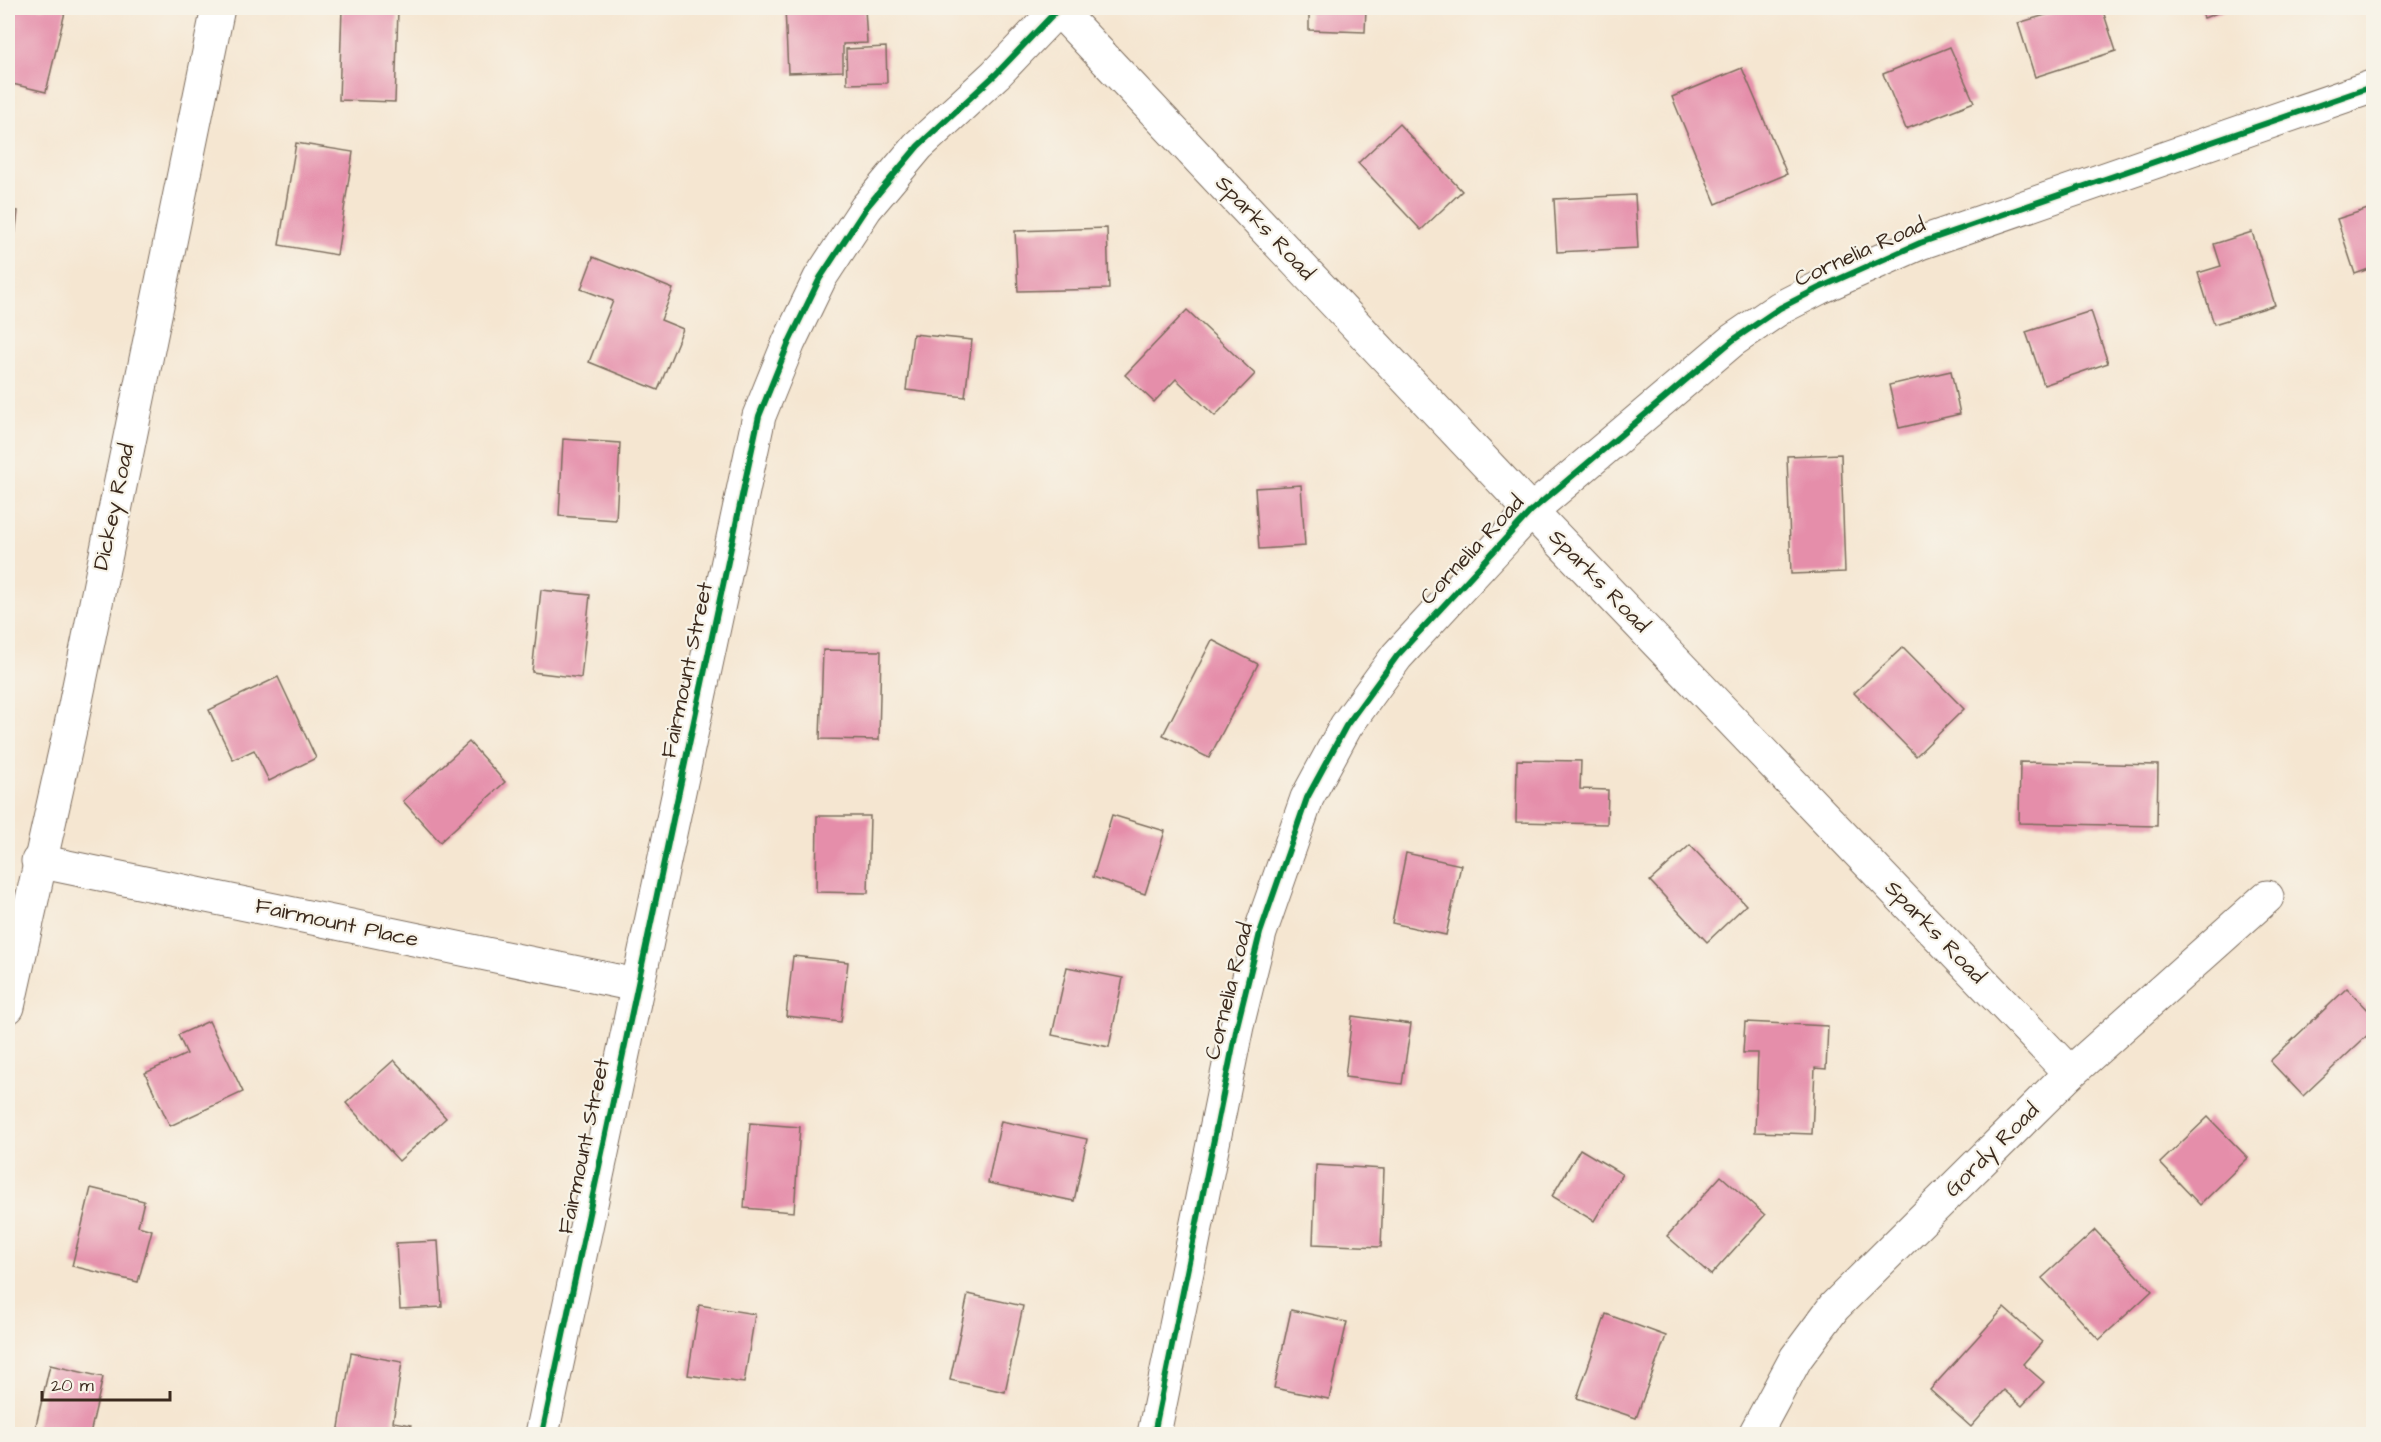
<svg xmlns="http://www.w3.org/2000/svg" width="2381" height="1442" font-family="'Architects Daughter',sans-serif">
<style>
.building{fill:#e58eaa}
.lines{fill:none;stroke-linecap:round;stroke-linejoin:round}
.minor-casing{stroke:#7c6c5d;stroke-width:35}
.minor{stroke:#fff;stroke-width:33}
.cycleway-casing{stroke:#f7f3e8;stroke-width:10}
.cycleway{stroke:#00873e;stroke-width:6}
.labels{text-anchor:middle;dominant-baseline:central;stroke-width:4.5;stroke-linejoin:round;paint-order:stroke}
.street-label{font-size:22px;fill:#3b2a1e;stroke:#f7f3e8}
</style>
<rect width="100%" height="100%" fill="#f7f3e8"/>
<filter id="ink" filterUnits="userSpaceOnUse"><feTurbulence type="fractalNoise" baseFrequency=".0167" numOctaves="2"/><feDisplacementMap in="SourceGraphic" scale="12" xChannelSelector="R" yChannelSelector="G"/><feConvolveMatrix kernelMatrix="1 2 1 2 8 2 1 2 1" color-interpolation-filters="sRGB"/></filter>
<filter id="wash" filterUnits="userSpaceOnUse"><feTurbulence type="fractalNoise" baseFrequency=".008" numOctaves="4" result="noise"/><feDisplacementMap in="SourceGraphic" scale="24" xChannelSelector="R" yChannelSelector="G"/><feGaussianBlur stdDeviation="1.35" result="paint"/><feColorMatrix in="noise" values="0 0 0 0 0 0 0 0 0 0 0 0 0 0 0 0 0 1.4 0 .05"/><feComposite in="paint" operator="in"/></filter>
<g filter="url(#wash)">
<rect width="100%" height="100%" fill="#f5e6d1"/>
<g id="blocks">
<!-- building -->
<g class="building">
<polygon points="9,8 66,8 46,92 8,83"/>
<polygon points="342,8 398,10 395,102 339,100"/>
<polygon points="785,8 865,8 867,43 843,44 843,71 788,73"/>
<polygon points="1309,8 1366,8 1365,32 1309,30"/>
<polygon points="2069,8 2102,8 2116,51 2035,77 2018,23"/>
<polygon points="2200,8 2230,8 2204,18"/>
<polygon points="886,47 887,83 847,84 846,49"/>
<polygon points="1950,47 1974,102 1906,129 1883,74"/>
<polygon points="1742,68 1787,174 1716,204 1672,97"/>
<polygon points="1399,124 1462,191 1421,230 1358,163"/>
<polygon points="296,143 353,152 337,255 279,245"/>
<polygon points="1635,195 1638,248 1557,252 1554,199"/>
<polygon points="2374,207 2374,267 2355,274 2337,219"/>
<polygon points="8,210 18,211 12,262 8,261"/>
<polygon points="1107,228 1109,289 1018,291 1015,231"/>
<polygon points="2252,232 2275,305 2214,324 2198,273 2221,266 2214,244"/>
<polygon points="593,257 673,289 661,320 683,329 658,390 589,362 613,301 581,289"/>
<polygon points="1187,310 1255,374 1215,416 1176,379 1154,402 1125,375"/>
<polygon points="2091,311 2108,363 2044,385 2026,332"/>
<polygon points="913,334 972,340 965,397 906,390"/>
<polygon points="1951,371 1960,414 1899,428 1889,385"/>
<polygon points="563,439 620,443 616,520 559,516"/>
<polygon points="1841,454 1845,572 1791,574 1787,456"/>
<polygon points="1301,485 1305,546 1259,549 1255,488"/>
<polygon points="541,590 590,595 581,678 532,672"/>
<polygon points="1212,640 1258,664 1209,758 1163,735"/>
<polygon points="1903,647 1964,709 1916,756 1854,693"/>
<polygon points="823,650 881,651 879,740 820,739"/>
<polygon points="278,677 316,758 269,781 254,750 233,760 209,710"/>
<polygon points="469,742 505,782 440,842 403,801"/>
<polygon points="1517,760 1581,761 1580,789 1608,790 1607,824 1516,822"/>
<polygon points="2020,762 2158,765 2157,826 2019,823"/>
<polygon points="1112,815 1165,831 1145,894 1093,877"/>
<polygon points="817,816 870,816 868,893 816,892"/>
<polygon points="1690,845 1746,905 1707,942 1650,881"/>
<polygon points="1406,853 1461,865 1446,935 1392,923"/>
<polygon points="793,956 848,962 841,1022 786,1016"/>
<polygon points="1067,967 1123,978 1109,1047 1052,1035"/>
<polygon points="2347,988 2374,1016 2374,1029 2303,1096 2270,1061"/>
<polygon points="1352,1016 1411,1024 1402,1084 1345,1077"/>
<polygon points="209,1021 243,1092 170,1126 145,1073 187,1054 178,1035"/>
<polygon points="1745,1022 1828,1026 1826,1069 1815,1068 1812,1134 1755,1132 1758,1053 1743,1053"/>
<polygon points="394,1060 446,1118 399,1161 346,1103"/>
<polygon points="2208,1117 2248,1158 2200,1205 2160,1163"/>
<polygon points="1001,1121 1087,1139 1074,1201 988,1183"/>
<polygon points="750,1123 800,1127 794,1212 744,1208"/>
<polygon points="1580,1149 1622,1174 1594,1221 1552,1196"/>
<polygon points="1316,1165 1384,1169 1381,1247 1313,1244"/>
<polygon points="1721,1176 1765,1215 1711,1275 1667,1236"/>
<polygon points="91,1188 144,1201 138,1226 152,1230 138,1282 72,1266"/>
<polygon points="2095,1230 2152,1291 2099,1340 2042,1278"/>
<polygon points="438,1241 442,1307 400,1309 396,1243"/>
<polygon points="968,1294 1023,1306 1005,1392 950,1380"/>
<polygon points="699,1305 755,1314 744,1383 688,1375"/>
<polygon points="2004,1308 2042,1342 2023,1364 2044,1382 2022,1406 2004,1390 1971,1427 1930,1390"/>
<polygon points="1291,1310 1347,1322 1329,1399 1274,1388"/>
<polygon points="1606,1314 1666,1336 1636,1418 1577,1398"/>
<polygon points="351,1353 402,1362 393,1422 411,1425 409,1434 338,1434"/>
<polygon points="50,1365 103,1377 90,1434 34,1434"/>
</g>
</g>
</g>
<g filter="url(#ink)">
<use href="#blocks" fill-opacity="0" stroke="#7c6c5d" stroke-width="1.5"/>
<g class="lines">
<defs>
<g id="minor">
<polyline points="1057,8 1531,511 2070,1073"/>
<polyline points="38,861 636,985"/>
<polyline points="8,1007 71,725 218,8"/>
<polyline points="542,1434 759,416 789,342 820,278 866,208 918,146 996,74 1059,8"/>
<polyline points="1154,1434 1237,1026 1260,933 1307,798 1346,726 1397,656 1531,511 1733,340 1780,308 1819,288 1920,243 2374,86"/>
<polyline points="1755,1434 1796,1358 1834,1307 2070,1073 2267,897"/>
</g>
</defs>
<!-- minor casing -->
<use href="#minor" class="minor-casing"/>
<!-- minor -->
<use href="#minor" class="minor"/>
<defs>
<g id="cycleway">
<polyline points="542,1434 759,416 789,342 820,278 866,208 918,146 996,74 1059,8"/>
<polyline points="1154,1434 1237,1026 1260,933 1307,798 1346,726 1397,656 1531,511 1733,340 1780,308 1819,288 1920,243 2374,86"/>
</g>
</defs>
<!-- cycleway casing -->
<use href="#cycleway" class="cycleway-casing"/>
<!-- cycleway -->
<use href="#cycleway" class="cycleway"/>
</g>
</g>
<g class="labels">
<!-- street labels -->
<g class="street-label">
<text transform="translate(1265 228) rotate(47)">Sparks Road</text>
<text transform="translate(1860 252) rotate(-24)">Cornelia Road</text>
<text transform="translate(114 507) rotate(-78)">Dickey Road</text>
<text transform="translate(1472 550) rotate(-47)">Cornelia Road</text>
<text transform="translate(1599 581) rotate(46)">Sparks Road</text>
<text transform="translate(687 670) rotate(-78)">Fairmount Street</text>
<text transform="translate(337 923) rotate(12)">Fairmount Place</text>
<text transform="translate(1935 932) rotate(46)">Sparks Road</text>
<text transform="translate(1229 991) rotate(-76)">Cornelia Road</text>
<text transform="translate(584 1146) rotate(-78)">Fairmount Street</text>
<text transform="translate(1992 1150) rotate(-45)">Gordy Road</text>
</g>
</g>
<!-- margin -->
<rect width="2381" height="1442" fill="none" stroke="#f7f3e8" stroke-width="30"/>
<!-- scale -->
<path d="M42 1391v9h128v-9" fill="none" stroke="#3b2a1e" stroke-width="3"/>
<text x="51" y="1391" font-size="18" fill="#3b2a1e" stroke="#f7f3e8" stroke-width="4.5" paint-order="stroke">20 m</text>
</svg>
